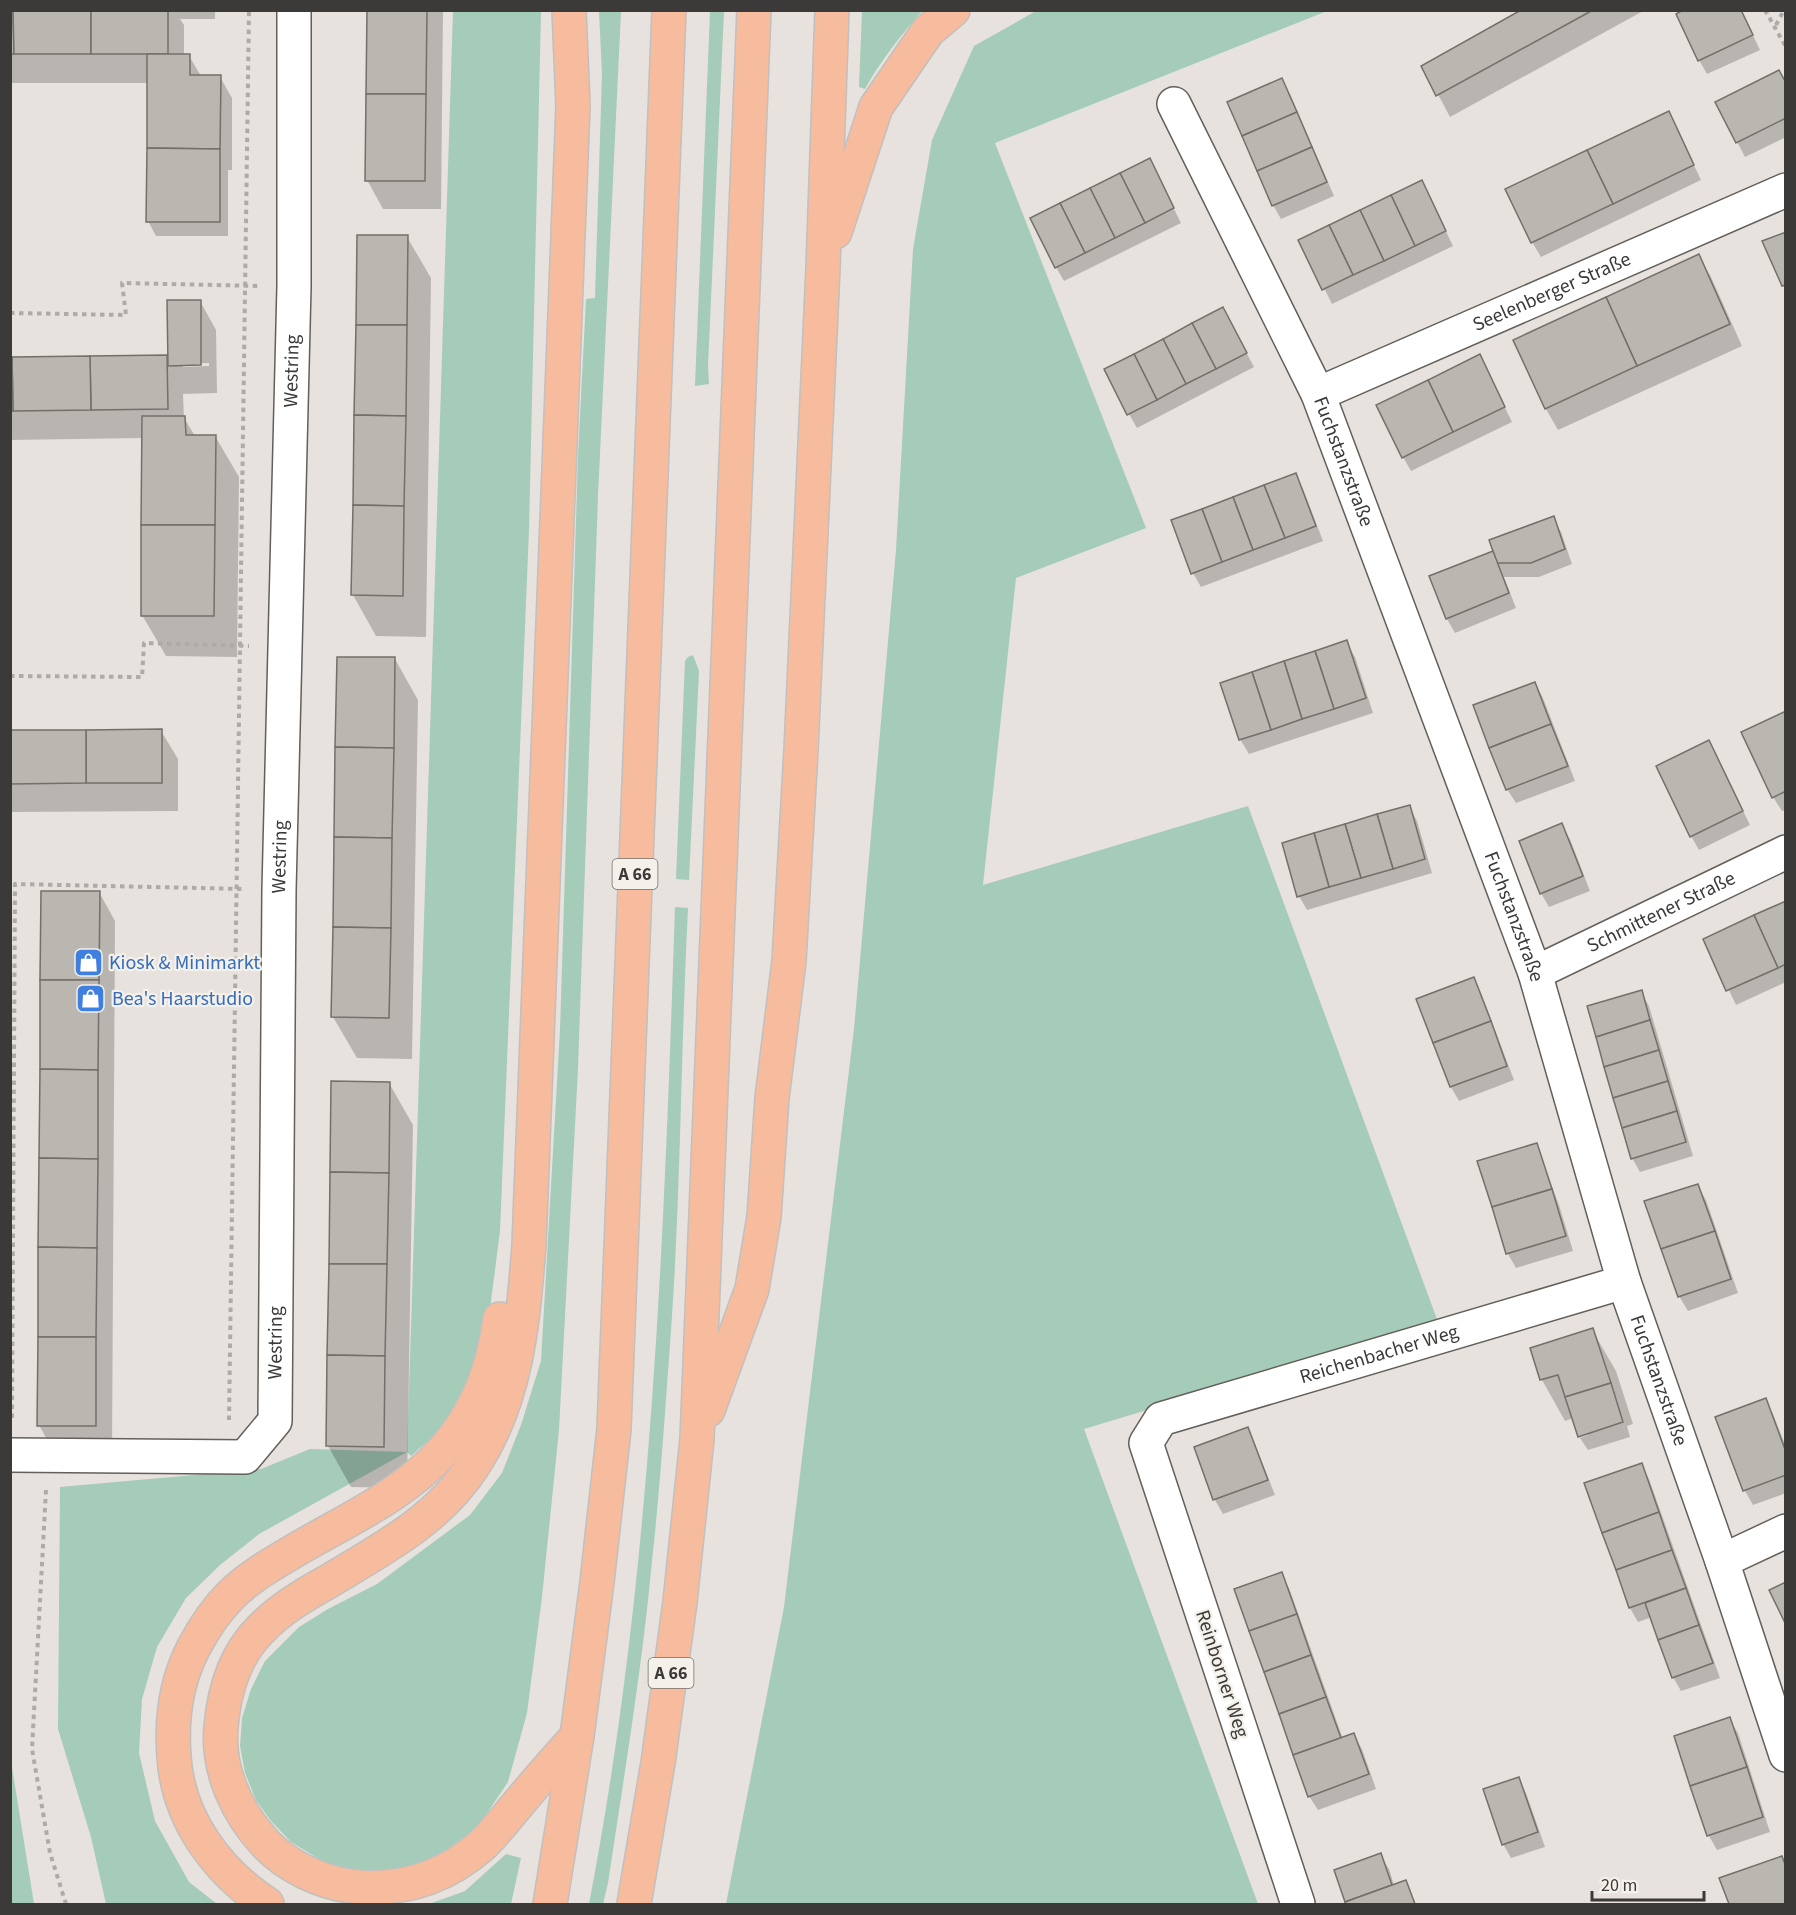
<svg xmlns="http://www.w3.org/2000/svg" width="1796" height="1915" font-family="'Source Sans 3',sans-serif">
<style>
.green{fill:#a5cbb9}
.shadow{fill:#0003;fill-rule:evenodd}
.building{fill:#bab6b0;stroke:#736f6a;stroke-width:1.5}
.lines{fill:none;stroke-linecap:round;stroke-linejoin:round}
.minor-casing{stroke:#635f5a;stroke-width:36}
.motorway-casing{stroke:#c1c0bf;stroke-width:36}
.path{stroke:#aeaaa6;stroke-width:4;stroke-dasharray:4.5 4.5;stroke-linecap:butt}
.minor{stroke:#fff;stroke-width:33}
.motorway{stroke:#f7bb9e;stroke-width:33}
.labels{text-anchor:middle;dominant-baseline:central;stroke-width:4.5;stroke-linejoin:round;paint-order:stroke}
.shield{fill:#f4f0ea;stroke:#73716d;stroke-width:1.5}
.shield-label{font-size:18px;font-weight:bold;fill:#3c3a38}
.street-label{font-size:20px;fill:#3c3a38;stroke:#f4f0ea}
.shop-label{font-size:20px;fill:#366cbe;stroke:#f4f0ea;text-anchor:start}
</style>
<rect width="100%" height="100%" fill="#e7e2dd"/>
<!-- green -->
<g class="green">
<polygon points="453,11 541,11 529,530 500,1231 487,1332 471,1381 437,1433 411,1456 407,1452 259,1534 220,1565 186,1598 157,1647 142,1699 139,1753 155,1821 189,1882 217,1904 106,1904 91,1837 58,1729 60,1487 261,1469 310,1449 407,1452"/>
<polygon points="599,11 621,11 598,496 578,1068 559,1430 542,1597 527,1713 508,1782 477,1828 435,1858 387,1874 355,1871 326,1863 291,1842 271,1821 256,1800 245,1773 240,1746 242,1718 251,1689 265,1661 299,1627 328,1609 377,1584 470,1515 502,1473 521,1425 541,1361 560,1030 578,456 586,299 595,298 602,74"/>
<polygon points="710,11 724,11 708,366 709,384 695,386"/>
<path d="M862 11H922C901 35 881 60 865 89L859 87Z"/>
<polygon points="1036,11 1327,11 995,143 1146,528 1016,578 983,885 1248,806 1438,1322 1084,1429 1258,1904 726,1904 784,1607 854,1029 896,550 913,249 932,140 974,46"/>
<polygon points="693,655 699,671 689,880 676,879 685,661 688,657"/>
<path d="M675 907 688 908C681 1044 681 1180 672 1316 666 1398 661 1480 652 1561 642 1669 624 1776 608 1883L603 1904H589C652 1576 664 1240 675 907Z"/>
<polygon points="10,1761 11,1761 34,1904 11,1904"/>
<polygon points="506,1854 521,1858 511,1904 429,1904 465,1891"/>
</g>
<!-- shadow -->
<g class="shadow">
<polygon points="10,10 215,10 215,19 180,19 184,25 184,56 189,56 201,76 220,77 232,98 232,170 228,170 228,236 156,236 148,221 148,83 10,83"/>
<polygon points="368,10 443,10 441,209 383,209 367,180"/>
<polygon points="1524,10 1645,10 1450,117 1423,66"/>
<polygon points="1686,10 1741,10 1760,50 1707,74 1699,60"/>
<polygon points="1281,80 1290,94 1334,196 1281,219 1273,205"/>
<polygon points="1786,84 1786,137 1745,157 1717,103"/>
<polygon points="1676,127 1701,180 1541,257 1532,242"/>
<polygon points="1157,175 1181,223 1064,281 1056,267"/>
<polygon points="1422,182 1453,246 1332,304 1300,240"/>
<polygon points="407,237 431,278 426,637 376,636 353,595"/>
<polygon points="1698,255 1711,277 1742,346 1558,430 1546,409 1515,340"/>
<path d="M200 301 216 330 217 393 183 394 184 418 195 436H215L239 477 237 657 166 656 142 615 143 438 10 440V358L169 356ZM209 363V366L183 367V364Z"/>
<polygon points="1231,324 1254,367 1137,428 1129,414"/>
<polygon points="1487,371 1512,422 1411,471 1403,457"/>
<polygon points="1295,475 1303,489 1323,541 1201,587 1193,573"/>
<polygon points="1553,518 1561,532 1572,564 1539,577 1504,577 1516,608 1455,633 1447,619 1431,577 1494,551"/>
<polygon points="1346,642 1355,657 1373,713 1249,754 1240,739"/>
<polygon points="395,659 418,700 412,1059 357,1058 333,1017"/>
<polygon points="1535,683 1543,698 1575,781 1516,803 1507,789"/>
<polygon points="1786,713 1786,810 1782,811 1773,797"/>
<polygon points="161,731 178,759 178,811 10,812 10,732"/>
<polygon points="1716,756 1750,825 1699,850 1691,836"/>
<polygon points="1409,806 1417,821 1432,873 1307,910 1299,896"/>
<polygon points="1561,825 1570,839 1590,891 1549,907 1541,893"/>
<polygon points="99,892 115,921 112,1455 55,1454 39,1425"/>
<polygon points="1786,903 1786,982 1736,1005 1705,940"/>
<polygon points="1473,979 1481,993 1514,1080 1459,1101 1451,1087 1418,1000"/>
<polygon points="1641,992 1649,1006 1693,1156 1640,1172 1632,1158"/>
<polygon points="389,1083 413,1125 407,1488 351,1487 328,1446"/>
<polygon points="1536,1144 1559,1205 1573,1251 1516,1268 1508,1254 1479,1162"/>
<polygon points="1697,1185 1706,1200 1738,1293 1688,1311 1679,1296"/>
<polygon points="1592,1330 1616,1371 1633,1424 1627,1426 1630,1437 1588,1450 1580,1438 1588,1435 1588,1432 1573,1418 1565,1421 1542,1380 1532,1349"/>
<polygon points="1765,1400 1773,1414 1786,1447 1786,1493 1753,1505 1745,1491 1717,1417"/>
<polygon points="1247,1429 1255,1444 1275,1495 1223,1514 1215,1500 1196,1448"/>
<polygon points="1641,1465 1649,1479 1720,1678 1681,1691 1673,1677 1652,1617 1638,1622 1630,1608 1586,1484"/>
<polygon points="1281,1574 1289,1588 1343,1739 1354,1735 1362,1749 1376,1789 1318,1810 1309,1796"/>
<polygon points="1729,1719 1738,1733 1770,1832 1717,1850 1709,1836 1676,1737"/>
<polygon points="1518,1779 1526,1793 1545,1847 1511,1858 1503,1844"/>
<polygon points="1380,1855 1389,1869 1394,1885 1405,1882 1416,1904 1348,1904 1335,1871"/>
<polygon points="1781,1858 1786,1865 1786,1904 1730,1904 1721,1879"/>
</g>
<!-- building -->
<g class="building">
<polygon points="10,10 13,10 14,54 10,54"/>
<polygon points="13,10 91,10 91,54 14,54"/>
<rect x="91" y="10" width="77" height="44"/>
<polygon points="367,10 427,10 426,94 366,94"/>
<polygon points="1521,10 1593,10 1436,96 1421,66"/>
<polygon points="1683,10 1741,10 1753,35 1698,61 1676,14"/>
<polygon points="147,54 190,54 190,75 221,75 220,149 147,148"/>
<polygon points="1779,70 1786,83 1786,118 1736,143 1715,102"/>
<polygon points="1282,78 1297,112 1242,136 1227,102"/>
<polygon points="366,94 426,94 425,181 365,181"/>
<polygon points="1669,111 1694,165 1613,204 1587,150"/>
<polygon points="1297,112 1312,147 1257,171 1242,136"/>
<polygon points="1312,147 1327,182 1272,206 1257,171"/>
<polygon points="147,148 220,149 220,222 146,222"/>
<polygon points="1587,150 1613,204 1531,243 1505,189"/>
<polygon points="1150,158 1174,208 1145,223 1120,173"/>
<polygon points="1120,173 1145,223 1115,238 1090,188"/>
<polygon points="1422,180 1446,231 1415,246 1391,195"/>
<polygon points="1090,188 1115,238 1085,253 1060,203"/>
<polygon points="1391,195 1415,246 1384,261 1360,210"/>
<polygon points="1060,203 1085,253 1055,268 1030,218"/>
<polygon points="1360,210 1384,261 1353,275 1329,225"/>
<polygon points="1329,225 1353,275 1322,290 1298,240"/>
<polygon points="1786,232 1786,285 1782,286 1762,241"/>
<polygon points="357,235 408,235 407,325 356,325"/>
<polygon points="1699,254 1730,324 1637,366 1606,297"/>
<polygon points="1606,297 1637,366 1545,409 1513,340"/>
<polygon points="167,300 201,300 201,365 168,366"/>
<polygon points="1223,307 1247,353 1216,369 1192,323"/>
<polygon points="1192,323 1216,369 1186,384 1163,339"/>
<polygon points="356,325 407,325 406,416 354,415"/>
<polygon points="1163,339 1186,384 1157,400 1134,354"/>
<polygon points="1134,354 1157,400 1127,415 1104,369"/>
<polygon points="1480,354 1505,407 1453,432 1428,380"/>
<polygon points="167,355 168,409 91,410 90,356"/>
<polygon points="90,356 91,410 13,411 12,357"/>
<polygon points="10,357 12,357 13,411 10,411"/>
<polygon points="1428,380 1453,432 1402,458 1376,405"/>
<polygon points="354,415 406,416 404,506 353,505"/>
<polygon points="142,416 185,416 186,435 216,435 215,525 141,525"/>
<polygon points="1296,473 1316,526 1285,538 1264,485"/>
<polygon points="1264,485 1285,538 1253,550 1233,497"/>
<polygon points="1233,497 1253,550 1222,562 1202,509"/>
<polygon points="353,505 404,506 403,596 351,595"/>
<polygon points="1202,509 1222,562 1191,574 1171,520"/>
<polygon points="1554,516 1565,549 1531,563 1497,563 1489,540"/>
<polygon points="141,525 215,525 214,616 141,616"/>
<polygon points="1493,551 1509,593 1446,619 1429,576"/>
<polygon points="1347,640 1366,698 1334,709 1315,651"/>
<polygon points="1315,651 1334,709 1302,719 1284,661"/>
<polygon points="337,657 395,657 394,748 335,747"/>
<polygon points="1284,661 1302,719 1271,730 1252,672"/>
<polygon points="1252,672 1271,730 1239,740 1220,683"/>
<polygon points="1535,682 1551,724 1489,748 1473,705"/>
<polygon points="1786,711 1786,791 1772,798 1741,732"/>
<polygon points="1551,724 1568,766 1506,790 1489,748"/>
<polygon points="162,729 162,783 86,783 86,730"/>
<polygon points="10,730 86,730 86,783 10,784"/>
<polygon points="1709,740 1743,811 1690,837 1656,766"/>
<polygon points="335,747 394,748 392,838 334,837"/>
<polygon points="1410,805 1425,859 1393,869 1377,814"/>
<polygon points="1377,814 1393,869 1361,878 1345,824"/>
<polygon points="1562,823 1583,876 1540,894 1519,841"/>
<polygon points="1345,824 1361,878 1329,887 1314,833"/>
<polygon points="1314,833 1329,887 1297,897 1282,843"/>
<polygon points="334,837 392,838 391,928 333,927"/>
<polygon points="41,891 100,891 99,980 40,980"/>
<polygon points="1786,901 1786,964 1778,968 1754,915"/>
<polygon points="1754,915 1778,968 1726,991 1703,939"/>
<polygon points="333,927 391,928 389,1018 331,1017"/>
<polygon points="1474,977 1491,1021 1433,1043 1416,999"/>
<polygon points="40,980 99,980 98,1070 40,1069"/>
<polygon points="1642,990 1650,1020 1596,1037 1587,1006"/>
<polygon points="1650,1020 1659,1050 1604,1067 1596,1037"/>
<polygon points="1491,1021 1507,1066 1450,1087 1433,1043"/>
<polygon points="1659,1050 1668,1081 1613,1098 1604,1067"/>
<polygon points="40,1069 98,1070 98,1159 39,1158"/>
<polygon points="331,1081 390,1082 389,1173 330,1172"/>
<polygon points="1668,1081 1677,1111 1622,1128 1613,1098"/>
<polygon points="1677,1111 1686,1142 1631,1159 1622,1128"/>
<polygon points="1537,1143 1552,1189 1492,1207 1477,1161"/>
<polygon points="39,1158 98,1159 97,1248 38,1247"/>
<polygon points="330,1172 389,1173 387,1264 329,1264"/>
<polygon points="1698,1184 1715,1231 1661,1249 1644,1201"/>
<polygon points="1552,1189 1566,1236 1506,1254 1492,1207"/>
<polygon points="1715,1231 1731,1279 1678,1297 1661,1249"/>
<polygon points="38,1247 97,1248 96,1337 38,1337"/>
<polygon points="329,1264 387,1264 385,1356 327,1355"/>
<polygon points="1593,1328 1611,1383 1565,1397 1558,1375 1540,1380 1530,1348"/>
<polygon points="38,1337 96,1337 96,1426 37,1426"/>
<polygon points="327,1355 385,1356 384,1447 326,1446"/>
<polygon points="1611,1383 1623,1422 1578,1437 1565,1397"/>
<polygon points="1766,1398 1786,1452 1786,1475 1743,1491 1715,1417"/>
<polygon points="1248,1427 1268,1480 1213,1500 1194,1447"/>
<polygon points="1642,1463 1659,1512 1602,1533 1584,1483"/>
<polygon points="1659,1512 1672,1550 1616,1570 1602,1533"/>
<polygon points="1672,1550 1686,1588 1629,1608 1616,1570"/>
<polygon points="1282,1572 1297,1614 1249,1631 1234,1589"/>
<polygon points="1786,1582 1786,1625 1769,1590"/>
<polygon points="1686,1588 1699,1625 1658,1640 1645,1603"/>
<polygon points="1297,1614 1311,1655 1264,1672 1249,1631"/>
<polygon points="1699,1625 1713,1663 1672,1678 1658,1640"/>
<polygon points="1311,1655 1326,1697 1279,1714 1264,1672"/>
<polygon points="1326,1697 1341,1738 1293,1755 1279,1714"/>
<polygon points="1730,1717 1747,1767 1690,1786 1674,1736"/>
<polygon points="1354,1733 1369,1774 1308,1797 1293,1755"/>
<polygon points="1747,1767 1763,1817 1707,1836 1690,1786"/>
<polygon points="1519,1777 1538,1832 1502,1845 1483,1789"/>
<polygon points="1381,1853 1392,1885 1345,1902 1334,1870"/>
<polygon points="1782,1856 1786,1867 1786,1904 1729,1904 1719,1878"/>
<polygon points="1406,1880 1415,1904 1346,1904 1345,1902"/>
</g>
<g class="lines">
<defs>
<g id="minor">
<path id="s1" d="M1174 104 1318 394 1535 973 1624 1282 1722 1561 1786 1755"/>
<path id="s2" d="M1318 394 1786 190"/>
<path id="s3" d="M1535 973 1786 852"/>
<path id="s4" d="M10 1455 245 1457 275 1421 279 890 294 286V10"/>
<polyline points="1722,1561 1786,1531"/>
<path id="s5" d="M1298 1904 1146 1443 1161 1419 1624 1282"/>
</g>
<g id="motorway">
<path d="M569 10 573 106 529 1245C523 1322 517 1400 473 1466 438 1520 382 1549 329 1581 304 1595 280 1609 260 1630 235 1655 224 1692 221 1727 217 1770 237 1813 266 1844 287 1866 320 1882 350 1886 399 1892 443 1879 481 1846 494 1834 506 1818 518 1804 537 1781 557 1759 577 1736"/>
<polyline points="835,232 876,107 928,31 953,10"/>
<polyline points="708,1410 752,1289 764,1217 772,1098 789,961 801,750 823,268 832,10"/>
<path d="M267 1904C217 1871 178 1819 174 1757 171 1718 176 1681 194 1647 204 1628 216 1610 231 1595 249 1577 272 1564 294 1551 345 1521 404 1495 444 1450 478 1411 493 1369 500 1319"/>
<polyline points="550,1904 577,1736 597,1582 614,1429 669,10"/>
<polyline points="634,1904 658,1763 680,1602 697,1439 754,10"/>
</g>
</defs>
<!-- minor casing -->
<use href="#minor" class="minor-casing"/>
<!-- motorway casing -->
<use href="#motorway" class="motorway-casing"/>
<!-- path -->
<g class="path">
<polyline points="1765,10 1786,47"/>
<polyline points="1776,25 1784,10"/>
<polyline points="10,313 126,315 122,283 260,286"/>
<polyline points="10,676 142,677 144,643 249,646"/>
<polyline points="12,1418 15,884 245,889"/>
<polyline points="229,1420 249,10"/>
<polyline points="46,1490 32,1749 50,1853 66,1904"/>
</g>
<!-- minor -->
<use href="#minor" class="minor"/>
<!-- motorway -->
<use href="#motorway" class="motorway"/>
</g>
<!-- icons -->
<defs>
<symbol id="shop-square" viewBox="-11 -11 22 22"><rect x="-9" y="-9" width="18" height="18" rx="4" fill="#3f7fe0" stroke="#f4f0ea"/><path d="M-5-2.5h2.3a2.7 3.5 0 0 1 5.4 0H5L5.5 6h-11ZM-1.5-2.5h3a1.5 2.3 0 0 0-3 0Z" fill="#fff"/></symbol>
</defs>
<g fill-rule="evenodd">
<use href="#shop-square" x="72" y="946" width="33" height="33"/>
<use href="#shop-square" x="74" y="982" width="33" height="33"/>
</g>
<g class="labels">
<!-- shield labels -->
<g class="shield">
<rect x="612.5" y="859" width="45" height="30" rx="4.5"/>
<rect x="648.5" y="1658" width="45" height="30" rx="4.5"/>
</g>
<g class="shield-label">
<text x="635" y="874">A 66</text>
<text x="671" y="1673">A 66</text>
</g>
<!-- street labels -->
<g class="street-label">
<text stroke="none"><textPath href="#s2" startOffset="255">Seelenberger Straße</textPath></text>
<text stroke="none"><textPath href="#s4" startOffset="1332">Westring</textPath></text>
<text stroke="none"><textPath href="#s1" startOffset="396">Fuchstanzstraße</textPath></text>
<text stroke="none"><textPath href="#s4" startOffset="846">Westring</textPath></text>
<text stroke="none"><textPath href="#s3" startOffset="140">Schmittener Straße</textPath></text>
<text stroke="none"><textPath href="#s1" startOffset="882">Fuchstanzstraße</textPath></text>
<text stroke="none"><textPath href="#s4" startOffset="360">Westring</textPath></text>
<text stroke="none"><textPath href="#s5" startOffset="741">Reichenbacher Weg</textPath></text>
<text stroke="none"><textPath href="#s1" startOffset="1368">Fuchstanzstraße</textPath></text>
<text transform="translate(1222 1674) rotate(72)">Reinborner Weg</text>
</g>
<!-- shop labels -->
<g class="shop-label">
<text x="109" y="963">Kiosk &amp; Minimarkt</text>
<text x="112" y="999">Bea's Haarstudio</text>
</g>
</g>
<!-- border -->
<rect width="1796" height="1915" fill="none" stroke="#3c3a38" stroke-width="24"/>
<!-- scale -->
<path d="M1592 1891v9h112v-9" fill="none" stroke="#3c3a38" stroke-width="3"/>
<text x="1601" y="1891" font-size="18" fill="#3c3a38" stroke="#f4f0ea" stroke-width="4.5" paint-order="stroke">20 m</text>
</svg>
